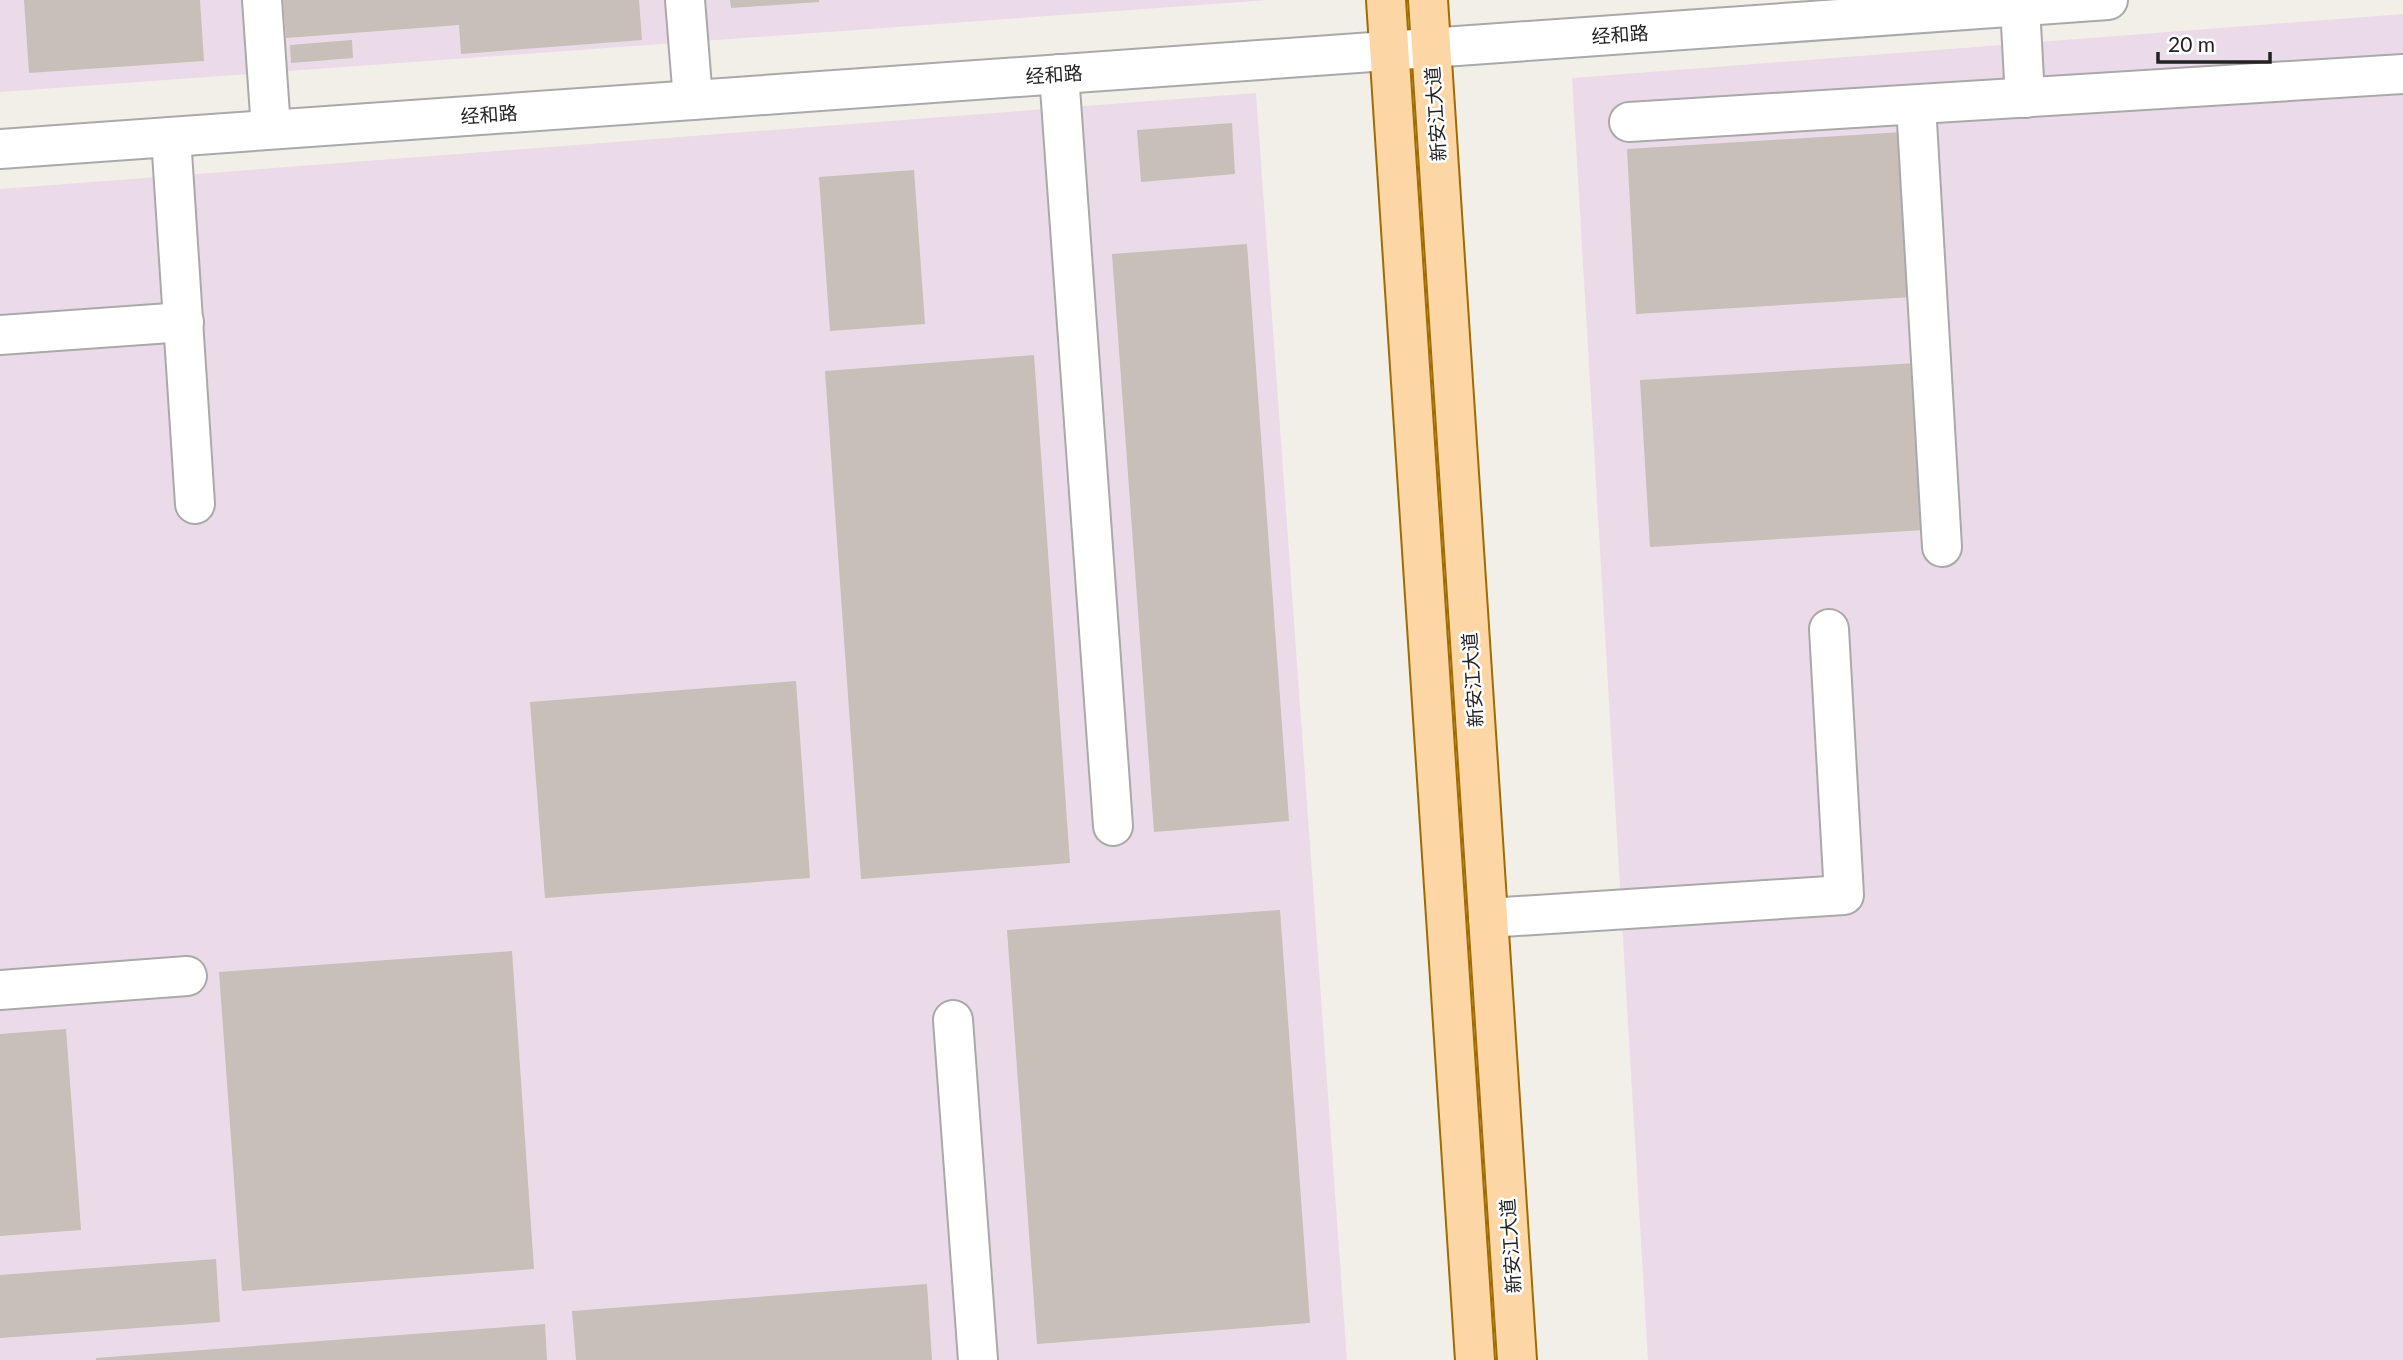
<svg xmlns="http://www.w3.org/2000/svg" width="2403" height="1360" font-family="Lato,'Noto Sans SC',sans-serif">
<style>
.industrial{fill:#ebdbe8}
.building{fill:#c7bfb8}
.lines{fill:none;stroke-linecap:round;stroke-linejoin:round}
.minor-casing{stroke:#a9a9a9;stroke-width:42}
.major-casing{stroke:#a06b00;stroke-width:42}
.minor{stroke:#fff;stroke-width:38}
.major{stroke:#fcd6a4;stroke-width:38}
.labels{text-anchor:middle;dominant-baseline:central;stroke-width:5;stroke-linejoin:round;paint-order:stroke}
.street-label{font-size:19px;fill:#222;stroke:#fff}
</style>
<rect width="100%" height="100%" fill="#f2efe9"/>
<!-- industrial -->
<g class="industrial">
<polygon points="0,0 1269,0 0,92"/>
<polygon points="2403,14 2403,1360 1648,1360 1572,78"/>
<polygon points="1256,93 1347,1360 0,1360 0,189"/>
</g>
<!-- building -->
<g class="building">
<polygon points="24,0 200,0 204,61 29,73"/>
<polygon points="283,0 639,0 642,40 461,54 459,25 286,38"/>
<polygon points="730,0 819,0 819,2 731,8"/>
<polygon points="352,40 353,58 291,63 290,45"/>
<polygon points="1232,123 1235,174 1141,182 1137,130"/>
<polygon points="1903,132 1912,297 1636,314 1627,149"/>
<polygon points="914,170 925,324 830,331 819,177"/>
<polygon points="1247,244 1289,821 1154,832 1112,254"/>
<polygon points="1034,355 1070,863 861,879 825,371"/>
<polygon points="1916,363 1925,530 1650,547 1640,380"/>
<polygon points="796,681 810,878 545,898 530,702"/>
<polygon points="1280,910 1310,1323 1037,1344 1007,930"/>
<polygon points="512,951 534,1269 242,1291 219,972"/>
<polygon points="66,1029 81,1230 0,1236 0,1034"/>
<polygon points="216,1259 220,1322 0,1338 0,1275"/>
<polygon points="927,1284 932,1360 576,1360 572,1311"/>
<polygon points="545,1324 547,1360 96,1360 96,1358"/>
</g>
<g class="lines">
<defs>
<g id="minor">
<polyline points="262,0 271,129"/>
<polyline points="685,0 693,100"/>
<polyline points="2020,6 2025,98"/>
<polyline points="1059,74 1113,826"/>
<polyline points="1916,105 1942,547"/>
<polyline points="1629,122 2403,74"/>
<polyline points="171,137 195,504"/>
<polyline points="0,149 2108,0"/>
<polyline points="0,335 184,322"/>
<polyline points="1488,918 1844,895 1829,629"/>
<polyline points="0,990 187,976"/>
<polyline points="953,1020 978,1360"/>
</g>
<g id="major">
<polyline points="1386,0 1475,1360"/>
<polyline points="1428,0 1517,1360"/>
</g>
</defs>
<!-- minor casing -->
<use href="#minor" class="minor-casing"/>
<!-- major casing -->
<use href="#major" class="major-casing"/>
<!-- minor -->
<use href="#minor" class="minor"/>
<!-- major -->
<use href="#major" class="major"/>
</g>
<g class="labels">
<!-- street labels -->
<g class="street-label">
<text transform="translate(1620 34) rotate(-4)">经和路</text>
<text transform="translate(1054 74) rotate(-4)">经和路</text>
<text transform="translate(489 114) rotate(-4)">经和路</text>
<text transform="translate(1435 114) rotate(-94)">新安江大道</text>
<text transform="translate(1472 680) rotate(-94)">新安江大道</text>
<text transform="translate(1510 1246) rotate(-94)">新安江大道</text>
</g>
</g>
<!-- scale -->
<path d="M2158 52v10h112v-10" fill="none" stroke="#222222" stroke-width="3.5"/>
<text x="2168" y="52" font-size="21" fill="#222222" stroke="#ffffff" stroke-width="5" paint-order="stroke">20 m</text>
</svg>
